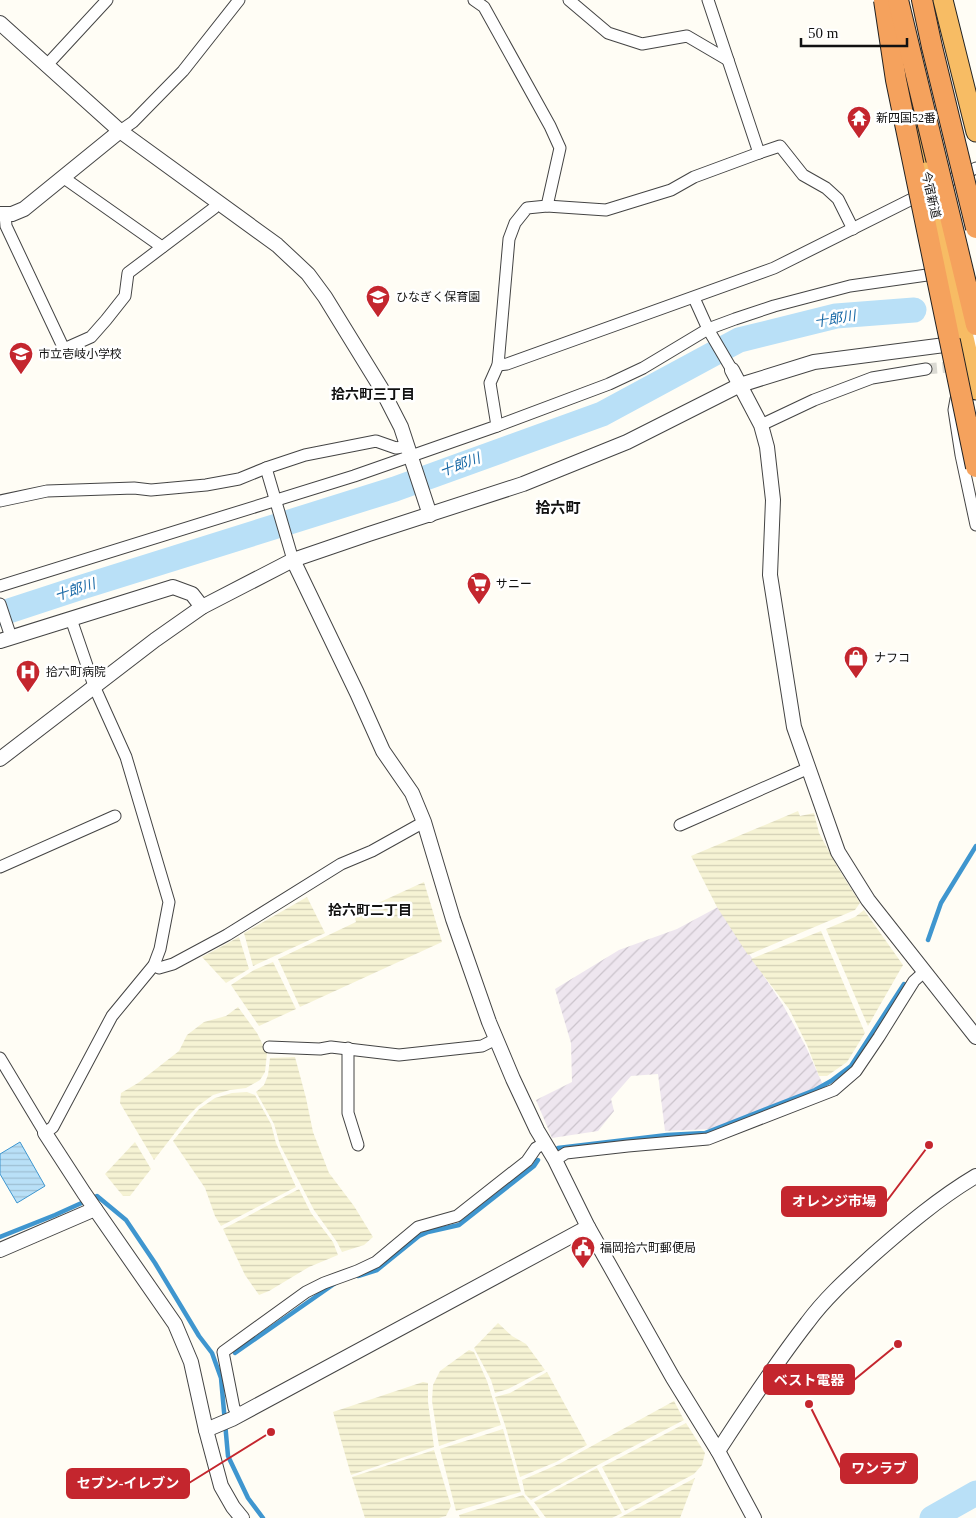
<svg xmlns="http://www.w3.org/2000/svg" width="976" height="1518" font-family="'Times New Roman','Noto Sans JP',serif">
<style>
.industrial{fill:url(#industrial-furrows)}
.farmland{fill:url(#farmland-rules)}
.water{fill:url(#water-rules);stroke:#3f96cf}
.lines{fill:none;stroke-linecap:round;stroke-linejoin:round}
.stream{stroke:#3f96cf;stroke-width:4.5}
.river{stroke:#b9e0f7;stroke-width:25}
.minor-tunnel{stroke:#dbdad3;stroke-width:11;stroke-dasharray:11 5.5;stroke-linecap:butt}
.minor-casing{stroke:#444;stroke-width:13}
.tertiary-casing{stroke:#444;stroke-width:16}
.trunk-casing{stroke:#222;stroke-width:21}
.motorway-casing{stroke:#222;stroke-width:22}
.minor{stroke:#fff;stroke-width:11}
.tertiary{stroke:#fff;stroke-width:14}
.trunk{stroke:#f7bc64;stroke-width:19}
.motorway{stroke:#f5a25d;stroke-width:20}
.trunk-bridge-casing{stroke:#222;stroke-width:21;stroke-linecap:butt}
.motorway-bridge-casing{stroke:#222;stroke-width:22;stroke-linecap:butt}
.trunk-bridge{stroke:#f7bc64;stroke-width:19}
.motorway-bridge{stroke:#f5a25d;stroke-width:20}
.labels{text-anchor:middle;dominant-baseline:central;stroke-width:5;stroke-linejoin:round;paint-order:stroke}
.poi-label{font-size:12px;fill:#111;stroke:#fff;text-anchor:start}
.street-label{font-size:12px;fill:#111;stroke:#fff}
.water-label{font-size:14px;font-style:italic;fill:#1768a6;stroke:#fff}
.neighbourhood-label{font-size:14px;font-weight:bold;fill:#111;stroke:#fff}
.quarter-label{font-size:15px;font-weight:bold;fill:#111;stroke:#fff}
.leader{fill:none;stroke:#c4262e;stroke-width:2}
.callout-dot{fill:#c4262e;stroke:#fff;stroke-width:2}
.callout{fill:#c4262e;stroke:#c4262e;stroke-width:2}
.callout-label{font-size:14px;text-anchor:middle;font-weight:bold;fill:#fff}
</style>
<defs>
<pattern id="industrial-furrows" width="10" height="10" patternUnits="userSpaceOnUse" patternTransform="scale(1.25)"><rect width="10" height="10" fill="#eee6ef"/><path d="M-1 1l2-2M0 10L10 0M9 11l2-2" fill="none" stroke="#cbc4cc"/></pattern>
<pattern id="farmland-rules" width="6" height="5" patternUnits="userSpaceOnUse" patternTransform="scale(1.25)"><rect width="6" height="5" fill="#f6f3d4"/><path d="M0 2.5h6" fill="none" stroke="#d2cfb5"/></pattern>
<pattern id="water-rules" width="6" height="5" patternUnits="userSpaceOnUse" patternTransform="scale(1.25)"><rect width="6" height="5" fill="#b9e0f7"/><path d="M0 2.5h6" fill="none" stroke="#9ebfd3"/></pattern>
</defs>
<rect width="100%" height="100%" fill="#fffdf5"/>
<!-- industrial -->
<polygon class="industrial" points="718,907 783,1005 806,1047 823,1085 711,1129 665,1131 658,1074 631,1076 611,1099 614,1111 598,1131 552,1138 536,1100 572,1082 571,1043 555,989 619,950 677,929"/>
<!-- farmland -->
<g class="farmland">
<polygon points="798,811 800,816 814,813 819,833 838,868 860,903 855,910 748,955 717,907 691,856"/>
<polygon points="424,882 442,942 300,1007 278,959 356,922 354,914"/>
<polygon points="307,897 325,933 253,966 244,933"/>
<polygon points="864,910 903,965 868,1026 826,929 855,917"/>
<polygon points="821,931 865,1033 847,1062 827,1076 819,1076 807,1045 789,1009 751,959"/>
<polygon points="239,937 249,969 226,983 202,957"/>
<polygon points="273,962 296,1009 259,1026 231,985 254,970"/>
<polygon points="238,1007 257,1033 267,1053 265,1072 260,1080 246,1088 230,1090 213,1095 198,1106 188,1116 154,1160 120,1103 121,1093 138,1083 179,1051 187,1035 204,1022 226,1016"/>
<polygon points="295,1057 306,1098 313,1132 329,1173 354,1206 373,1237 364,1245 342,1252 337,1242 314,1210 280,1145 274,1124 256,1092 264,1085 268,1075 270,1058"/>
<polygon points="247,1092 255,1095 271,1124 276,1143 296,1187 221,1226 215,1216 205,1188 173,1141 199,1109 215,1098 232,1093"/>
<polygon points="135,1142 151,1169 130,1196 123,1196 105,1174"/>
<polygon points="299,1189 311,1213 333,1242 338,1255 309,1267 269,1291 259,1295 245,1275 223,1229"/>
<polygon points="498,1323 512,1336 526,1344 545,1370 508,1389 495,1393 491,1380 474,1348"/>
<polygon points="469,1350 474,1352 487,1381 501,1425 439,1446 432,1401 433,1385 440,1371"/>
<polygon points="547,1372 587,1445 556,1462 520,1477 505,1425 495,1397 510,1393"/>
<polygon points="423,1382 428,1383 428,1402 434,1447 351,1475 333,1412"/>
<polygon points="674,1401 684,1420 531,1500 525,1494 522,1480 559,1464"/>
<polygon points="686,1423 705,1453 702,1465 694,1474 625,1511 602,1467"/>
<polygon points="503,1429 521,1492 456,1511 440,1449"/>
<polygon points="434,1450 451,1506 446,1516 439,1518 365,1518 352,1477"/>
<polygon points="597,1468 622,1513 612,1518 546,1518 534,1502"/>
<polygon points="695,1478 680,1518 619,1518"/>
<polygon points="523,1495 540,1518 460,1518 459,1515"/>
</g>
<!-- water -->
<polygon class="water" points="20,1142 45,1186 17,1203 0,1174 0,1154"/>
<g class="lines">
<!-- stream -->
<g class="stream">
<polyline points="928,940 941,903 976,846"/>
<polyline points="558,1148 667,1135 705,1133 815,1090 831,1081 851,1066 904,984"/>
<polyline points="0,1237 55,1215 97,1196 126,1220 155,1263 199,1336 212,1353 221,1378 228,1456 248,1498 263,1518"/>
<polyline points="358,1276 377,1270 419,1236 428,1232 459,1225 534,1166 538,1160"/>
<polyline points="235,1353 334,1284"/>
</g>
<!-- river -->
<g class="river">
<polyline points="0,614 79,588 395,489 602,414 739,340 836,316 914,310"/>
<polyline points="932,1518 976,1493"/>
</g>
<!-- minor-tunnel -->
<polyline class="minor-tunnel" points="926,369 959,366"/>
<defs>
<g id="minor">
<polyline points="569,0 608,33 642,44 687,36 728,60"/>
<polyline points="46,66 107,0"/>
<polyline points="120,131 133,122 183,71 239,0"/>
<polyline points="759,153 780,146 803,175 826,188 838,199 853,229"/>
<polyline points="64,178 162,247"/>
<polyline points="938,186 976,168"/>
<polyline points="547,206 606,210 671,190 694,177 759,153 708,0"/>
<polyline points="5,214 6,226 64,349 91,337 106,320 125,296 128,273 214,208 217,202"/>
<polyline points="694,298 708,329 732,370"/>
<polyline points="498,365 507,364 774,268 924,193"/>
<polyline points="956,399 954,410 961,455 976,525"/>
<polyline points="761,425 814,400 872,378 926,369"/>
<polyline points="497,426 609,384 643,368 708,329 735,319 774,306 850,286 941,273"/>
<polyline points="266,468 293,560"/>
<polyline points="0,501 47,491 134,488 151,490 206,485 239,479 266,468 305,455 376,441 396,448 408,446"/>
<polyline points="0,586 354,476 497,426 490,383 498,365 509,239 515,223 527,208 547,206 560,148 550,126 484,7 474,0"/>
<polyline points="0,604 11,637"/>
<polyline points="680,825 809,768"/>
<polyline points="0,867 115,816"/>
<polyline points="154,965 159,968 173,964 227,935 341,864 372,851 424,822"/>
<polyline points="269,1047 320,1049 331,1047 399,1055 482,1046 496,1039"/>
<polyline points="348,1048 348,1113 358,1145"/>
<polyline points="0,1058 45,1133 53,1127 112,1016 154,965 160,949 169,902 126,757 94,686 71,619"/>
<polyline points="555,1160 566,1153 628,1146 708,1139 834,1090 856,1071 879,1037 914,981 924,972"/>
<polyline points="239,1415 234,1408 223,1352 306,1292 324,1283 357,1271 376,1262 418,1227 457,1216 527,1161 536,1148 545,1143"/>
</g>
<g id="tertiary">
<polyline points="0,23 120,131 277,245 308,274 325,297 381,388 401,427 430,515"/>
<polyline points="0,214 12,214 24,209 120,131"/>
<polyline points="732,370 761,425 767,447 773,500 770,575 794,727 838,852 868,900 976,1037"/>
<polyline points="293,560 357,693 383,751 412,793 424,822 453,919 489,1022 513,1079 537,1130 555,1160 588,1227 673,1378 718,1451 754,1518"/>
<polyline points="0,641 173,587 192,594 202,607"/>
<polyline points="0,759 155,640 202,607 293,560 369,534 523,484 627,442 740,385 814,362 976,341"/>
<polyline points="45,1133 84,1193 175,1324 191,1362 206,1430 221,1486 233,1507 242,1518"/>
<polyline points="0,1250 95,1209"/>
<polyline points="206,1430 232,1419 588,1227"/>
<path d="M718 1451C747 1407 775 1364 807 1323 826 1297 850 1276 873 1255 906 1226 939 1198 976 1176"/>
</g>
<g id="trunk">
<polyline points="943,0 976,132"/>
<polyline points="912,112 926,172"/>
<polyline points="962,329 976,390"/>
</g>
<polyline id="motorway" points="922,0 932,47"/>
</defs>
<!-- minor casing -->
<use href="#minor" class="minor-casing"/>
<!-- tertiary casing -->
<use href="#tertiary" class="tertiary-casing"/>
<!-- trunk casing -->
<use href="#trunk" class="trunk-casing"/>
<!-- motorway casing -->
<use href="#motorway" class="motorway-casing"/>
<!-- minor -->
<use href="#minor" class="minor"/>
<!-- tertiary -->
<use href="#tertiary" class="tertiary"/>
<!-- trunk -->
<use href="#trunk" class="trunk"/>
<!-- motorway -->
<use href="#motorway" class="motorway"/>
<defs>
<polyline id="trunk-bridge" points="926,172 962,329"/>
<g id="motorway-bridge">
<polyline points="884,0 896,80 976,467"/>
<polyline points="898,0 976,325"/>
<polyline points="932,47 976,228"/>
</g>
</defs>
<!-- trunk-bridge casing -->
<use href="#trunk-bridge" class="trunk-bridge-casing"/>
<!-- motorway-bridge casing -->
<use href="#motorway-bridge" class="motorway-bridge-casing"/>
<!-- trunk-bridge -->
<use href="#trunk-bridge" class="trunk-bridge"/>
<!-- motorway-bridge -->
<use href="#motorway-bridge" class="motorway-bridge"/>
</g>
<!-- icons -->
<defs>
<symbol id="temple-pin" viewBox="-11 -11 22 30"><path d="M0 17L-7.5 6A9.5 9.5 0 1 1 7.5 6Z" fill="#c4262e" stroke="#fff"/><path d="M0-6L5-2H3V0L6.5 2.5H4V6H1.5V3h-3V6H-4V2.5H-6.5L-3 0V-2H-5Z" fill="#fff"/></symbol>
<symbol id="school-pin" viewBox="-11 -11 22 30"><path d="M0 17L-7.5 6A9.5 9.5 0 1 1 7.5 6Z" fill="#c4262e" stroke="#fff"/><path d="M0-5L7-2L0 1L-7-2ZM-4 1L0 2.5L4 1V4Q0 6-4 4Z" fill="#fff"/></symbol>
<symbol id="supermarket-pin" viewBox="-11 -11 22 30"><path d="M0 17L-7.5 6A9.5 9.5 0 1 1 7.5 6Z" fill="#c4262e" stroke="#fff"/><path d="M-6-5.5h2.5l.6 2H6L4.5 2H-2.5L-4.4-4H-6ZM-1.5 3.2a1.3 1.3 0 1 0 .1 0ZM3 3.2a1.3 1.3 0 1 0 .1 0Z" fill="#fff"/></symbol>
<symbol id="shop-pin" viewBox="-11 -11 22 30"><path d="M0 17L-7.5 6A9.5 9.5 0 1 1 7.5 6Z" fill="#c4262e" stroke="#fff"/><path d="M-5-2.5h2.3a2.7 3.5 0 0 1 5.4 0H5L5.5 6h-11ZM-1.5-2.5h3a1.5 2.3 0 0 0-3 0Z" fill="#fff"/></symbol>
<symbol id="hospital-pin" viewBox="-11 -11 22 30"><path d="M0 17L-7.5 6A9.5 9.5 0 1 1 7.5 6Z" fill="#c4262e" stroke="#fff"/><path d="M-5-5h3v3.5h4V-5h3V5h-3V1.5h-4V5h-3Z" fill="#fff"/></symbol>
<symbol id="civic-pin" viewBox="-11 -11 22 30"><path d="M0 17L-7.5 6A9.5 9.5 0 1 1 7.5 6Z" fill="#c4262e" stroke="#fff"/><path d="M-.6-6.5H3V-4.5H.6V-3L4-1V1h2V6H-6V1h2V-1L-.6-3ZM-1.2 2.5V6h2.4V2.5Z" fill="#fff"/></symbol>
</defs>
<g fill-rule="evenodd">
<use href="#temple-pin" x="845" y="104" width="28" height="38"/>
<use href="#school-pin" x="364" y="283" width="28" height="38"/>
<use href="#school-pin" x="7" y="340" width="28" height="38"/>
<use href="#supermarket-pin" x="465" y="570" width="28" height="38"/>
<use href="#shop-pin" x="842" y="644" width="28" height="38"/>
<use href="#hospital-pin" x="14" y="658" width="28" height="38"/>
<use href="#civic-pin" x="569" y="1234" width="28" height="38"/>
</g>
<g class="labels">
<!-- poi labels -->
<g class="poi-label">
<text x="876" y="118">新四国52番</text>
<text x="396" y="297">ひなぎく保育園</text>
<text x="38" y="354">市立壱岐小学校</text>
<text x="496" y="584">サニー</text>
<text x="874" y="658">ナフコ</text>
<text x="46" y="672">拾六町病院</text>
<text x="600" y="1248">福岡拾六町郵便局</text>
</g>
<!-- street labels -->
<g class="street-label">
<text transform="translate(931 195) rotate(77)">今宿新道</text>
</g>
<!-- water labels -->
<g class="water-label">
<text transform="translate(835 319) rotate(-9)">十郎川</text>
<text transform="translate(460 465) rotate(-20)">十郎川</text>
<text transform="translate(75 590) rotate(-18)">十郎川</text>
</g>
<!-- neighbourhood labels -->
<g class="neighbourhood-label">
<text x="373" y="394">拾六町三丁目</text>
<text x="370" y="910">拾六町二丁目</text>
</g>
<!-- quarter labels -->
<g class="quarter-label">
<text x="558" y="508">拾六町</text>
</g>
</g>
<!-- callouts -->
<path class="leader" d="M929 1145L886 1202M898 1344L854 1380M809 1404L841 1468M271 1432L189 1483"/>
<g class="callout-dot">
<circle cx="929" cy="1145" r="5"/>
<circle cx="898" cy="1344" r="5"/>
<circle cx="809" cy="1404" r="5"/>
<circle cx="271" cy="1432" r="5"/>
</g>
<g class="callout">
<rect x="782" y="1187" width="104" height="29" rx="5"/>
<rect x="764" y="1365" width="90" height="29" rx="5"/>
<rect x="841" y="1454" width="76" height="29" rx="5"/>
<rect x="67" y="1469" width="122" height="29" rx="5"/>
</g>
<g class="callout-label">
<text x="834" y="1206">オレンジ市場</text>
<text x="809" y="1385">ベスト電器</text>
<text x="879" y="1473">ワンラブ</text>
<text x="128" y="1488">セブン-イレブン</text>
</g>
<!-- scale -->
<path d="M801 38v8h106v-8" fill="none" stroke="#111111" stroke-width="2.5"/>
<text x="808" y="38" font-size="15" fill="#111111" stroke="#ffffff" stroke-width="4" paint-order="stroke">50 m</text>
</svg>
